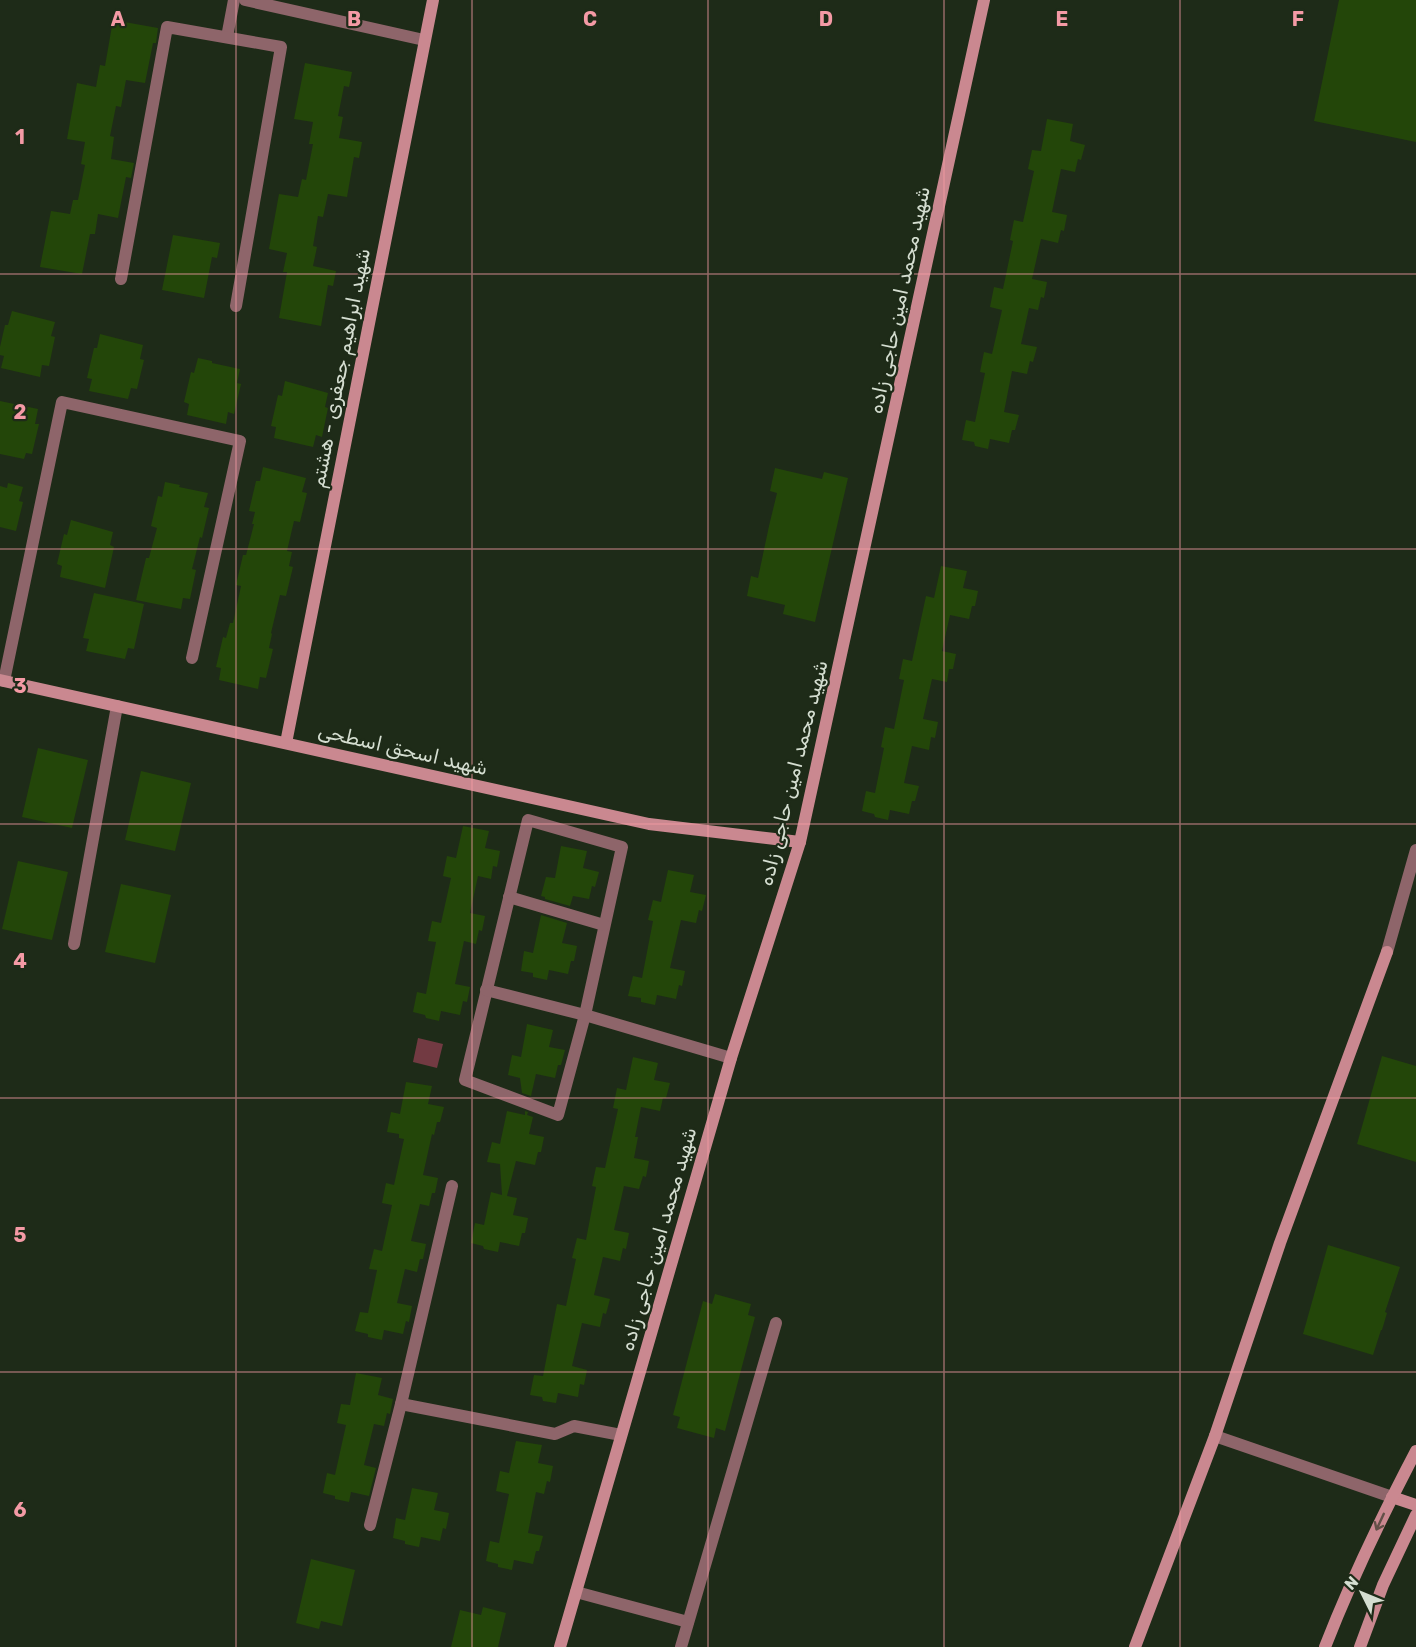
<svg xmlns="http://www.w3.org/2000/svg" width="1416" height="1647" font-family="Rubik,'Noto Sans Arabic',sans-serif">
<style>
.green{fill:#723a42}
.building{fill:#234609}
.lines{fill:none;stroke-linecap:round;stroke-linejoin:round}
.street{stroke:#8e656a;stroke-width:12}
.secondary{stroke:#ca8890;stroke-width:12}
.oneway{stroke:#635048}
.grid{fill:none;stroke:#f49aa5;stroke-width:1.5;stroke-opacity:0.55}
.labels{text-anchor:middle;dominant-baseline:central;stroke-width:4.5;stroke-linejoin:round;paint-order:stroke}
.street-label{font-size:20px;fill:#d5ded1;stroke:#1e2b18}
.grid-label{font-size:20px;text-anchor:middle;font-weight:bold;fill:#f49aa5;stroke:#1e2b18;stroke-width:4.5;stroke-linejoin:round;paint-order:stroke}
</style>
<rect width="100%" height="100%" fill="#1e2b18"/>
<!-- green -->
<polygon class="green" points="418,1038 443,1044 437,1068 413,1062"/>
<!-- building -->
<g class="building">
<polygon points="1339,0 1416,0 1416,142 1314,121"/>
<polygon points="113,20 158,28 156,43 153,43 145,83 126,80 121,107 116,106 110,136 114,137 111,159 134,163 131,178 126,177 118,218 98,214 95,234 90,234 82,274 40,267 51,211 70,214 73,200 78,200 85,165 81,164 85,142 67,139 77,83 96,87 100,65 105,66"/>
<polygon points="305,63 352,72 349,87 344,86 338,116 343,117 339,138 362,142 359,158 354,157 347,197 328,194 323,217 318,216 313,246 317,247 313,266 336,271 333,286 328,285 321,326 279,318 287,272 283,272 287,253 269,249 279,194 298,197 302,179 306,180 313,144 309,144 313,122 294,119"/>
<polygon points="1047,119 1073,124 1070,141 1085,145 1081,160 1078,159 1075,172 1061,169 1052,212 1067,215 1064,231 1061,230 1058,243 1041,239 1032,279 1047,282 1044,298 1041,297 1038,310 1029,308 1021,344 1037,347 1033,362 1030,361 1027,374 1012,371 1004,412 1019,415 1015,430 1012,430 1009,443 990,439 988,449 975,446 974,442 962,440 966,420 975,422 985,373 980,372 984,352 992,354 1002,310 990,307 994,287 1003,289 1013,241 1010,240 1014,220 1023,222 1034,171 1028,169 1032,150 1041,151"/>
<polygon points="173,235 220,243 217,258 212,257 204,298 162,290"/>
<polygon points="12,311 55,322 51,336 55,337 49,366 42,365 40,377 1,368 4,356 0,355 0,347 5,325 8,325"/>
<polygon points="100,334 143,345 140,359 144,360 137,389 131,388 128,399 89,391 92,379 87,378 94,348 97,348"/>
<polygon points="198,358 212,361 212,363 240,369 237,383 241,384 234,414 228,412 226,424 187,415 189,404 184,402 191,372 194,373"/>
<polygon points="285,381 328,393 325,407 328,408 322,437 316,435 313,447 274,438 276,427 271,426 278,395 282,396"/>
<polygon points="0,401 38,409 35,424 39,424 32,454 26,453 24,459 0,454"/>
<polygon points="263,467 306,478 302,492 307,493 300,522 294,521 287,551 292,552 289,566 293,567 286,596 280,595 271,633 272,634 269,648 273,649 266,678 260,677 258,689 219,680 221,668 216,667 223,637 226,638 230,623 233,623 241,586 236,585 243,555 246,555 254,524 252,524 255,512 249,511 256,481 260,481"/>
<polygon points="775,468 822,479 824,472 848,478 815,622 783,614 785,605 747,596 751,576 758,578 769,526 777,493 770,491"/>
<polygon points="165,482 180,485 179,487 208,493 204,507 209,508 202,538 200,537 192,569 196,570 190,599 183,598 181,609 136,600 146,558 149,558 157,528 151,526 158,496 162,497"/>
<polygon points="8,483 23,487 19,501 23,502 16,531 0,527 0,486 7,488"/>
<polygon points="71,520 113,532 110,545 114,547 105,588 60,577 62,566 57,564 64,534 67,535"/>
<polygon points="941,566 967,571 963,588 978,591 975,606 972,606 969,619 950,615 942,651 956,654 953,669 949,669 947,682 932,679 923,719 938,722 935,738 931,737 929,750 912,746 904,783 919,786 915,801 912,801 909,814 890,810 888,820 875,817 874,814 862,811 866,791 875,793 884,748 881,747 885,727 894,729 904,680 899,679 903,659 912,661 926,596 934,598"/>
<polygon points="94,593 144,604 134,649 128,648 125,659 86,651 89,639 83,638"/>
<polygon points="38,748 88,760 72,828 22,817"/>
<polygon points="141,771 191,783 175,851 125,840"/>
<polygon points="463,826 489,831 485,848 500,851 497,867 493,866 491,879 478,876 470,913 485,916 482,931 479,930 476,944 464,941 455,984 470,987 467,1002 463,1001 460,1015 441,1011 439,1021 426,1018 425,1015 413,1012 417,992 426,994 436,942 428,941 432,921 441,923 451,878 443,876 447,856 456,858"/>
<polygon points="561,846 587,851 583,868 599,872 595,887 592,886 589,899 573,896 570,906 545,899 545,897 541,896 546,877 555,878"/>
<polygon points="18,861 68,872 52,940 2,929"/>
<polygon points="668,870 694,875 690,892 706,895 702,911 699,910 696,923 681,920 670,968 685,971 682,986 679,985 676,999 657,995 655,1005 641,1002 641,998 628,996 633,976 642,978 653,921 648,920 653,900 661,902"/>
<polygon points="121,884 171,895 155,963 105,952"/>
<polygon points="541,915 567,923 562,943 577,946 574,961 571,961 568,974 549,970 547,980 533,977 533,973 521,971 524,951 533,953"/>
<polygon points="527,1024 553,1030 549,1047 565,1050 561,1065 558,1065 555,1078 536,1074 531,1096 522,1093 520,1078 508,1075 512,1055 521,1057"/>
<polygon points="1382,1056 1416,1066 1416,1162 1357,1144"/>
<polygon points="633,1057 658,1063 654,1080 670,1083 666,1098 663,1098 660,1111 641,1107 635,1137 638,1137 634,1158 649,1161 646,1177 643,1176 639,1189 624,1186 614,1230 629,1233 626,1249 623,1248 620,1261 603,1257 594,1295 610,1299 606,1314 603,1313 600,1327 582,1323 572,1366 587,1370 584,1385 580,1384 578,1397 558,1393 556,1403 543,1401 542,1397 530,1395 534,1375 543,1376 557,1304 566,1306 576,1259 572,1258 577,1238 586,1240 596,1187 592,1186 596,1167 605,1168 618,1109 613,1108 617,1088 626,1090"/>
<polygon points="406,1082 432,1086 428,1104 444,1107 440,1122 437,1122 434,1135 432,1134 423,1175 438,1178 435,1193 432,1193 429,1206 420,1204 411,1241 426,1244 423,1259 420,1259 417,1272 405,1269 397,1303 412,1306 409,1322 406,1321 403,1334 384,1330 382,1340 368,1337 368,1334 355,1331 360,1312 368,1313 377,1270 369,1269 374,1249 382,1251 392,1205 382,1203 386,1183 394,1185 404,1139 399,1138 399,1134 387,1132 391,1112 400,1114"/>
<polygon points="507,1111 525,1115 525,1111 528,1112 527,1115 533,1117 529,1134 544,1137 541,1152 538,1152 535,1165 516,1161 507,1196 517,1198 513,1215 528,1218 525,1233 522,1233 519,1246 500,1242 498,1252 484,1249 483,1246 471,1243 475,1223 484,1225 491,1192 502,1195 500,1164 487,1162 492,1142 500,1144"/>
<polygon points="1328,1245 1400,1267 1385,1312 1387,1313 1382,1330 1381,1330 1373,1355 1303,1334"/>
<polygon points="715,1294 751,1304 748,1315 755,1317 725,1431 716,1428 714,1438 677,1428 680,1417 673,1415 703,1301 712,1304"/>
<polygon points="356,1373 382,1378 378,1395 393,1399 390,1414 387,1413 384,1426 374,1424 364,1465 376,1468 369,1496 351,1492 349,1502 335,1499 335,1496 323,1493 327,1473 335,1475 346,1425 337,1423 341,1404 350,1405"/>
<polygon points="516,1441 542,1445 538,1463 553,1466 550,1482 547,1481 544,1494 536,1492 528,1533 543,1536 539,1551 536,1551 533,1564 514,1560 512,1570 498,1567 498,1564 486,1561 490,1541 499,1543 509,1494 496,1491 500,1471 509,1473"/>
<polygon points="412,1488 438,1493 434,1510 449,1513 446,1529 443,1528 440,1541 421,1537 419,1547 405,1544 405,1541 393,1538 396,1518 405,1520"/>
<polygon points="311,1559 355,1570 342,1626 321,1621 319,1629 296,1623"/>
<polygon points="483,1607 506,1613 498,1647 451,1647 460,1610 481,1615"/>
</g>
<g class="lines">
<!-- street -->
<g class="street">
<polyline points="245,0 424,40"/>
<polyline points="227,37 234,0"/>
<polyline points="121,279 167,27 281,47 236,306"/>
<polyline points="4,681 62,402 240,441 192,658"/>
<polygon points="528,820 622,847 585,1015 558,1115 465,1080"/>
<polyline points="509,897 604,925"/>
<polyline points="74,944 117,706"/>
<polyline points="1387,952 1416,850"/>
<polyline points="486,990 585,1015 731,1058"/>
<polyline points="401,1404 555,1434 574,1426 621,1435"/>
<polyline points="1215,1436 1392,1497"/>
<polyline points="370,1525 401,1404 452,1186"/>
<polyline points="576,1592 688,1622"/>
<polyline points="681,1647 776,1323"/>
</g>
<!-- secondary -->
<g class="secondary">
<polyline points="0,680 649,824 800,842"/>
<polyline points="286,743 433,0"/>
<polyline points="1392,1497 1416,1505"/>
<polyline points="560,1647 731,1058 800,842 984,0"/>
<polyline points="1135,1647 1215,1436 1280,1243 1387,952"/>
<path d="M1325 1647C1351 1580 1383 1514 1416 1451"/>
<polyline points="1360,1647 1383,1585 1416,1515"/>
</g>
</g>
<!-- one-way arrows -->
<defs><path id="oneway-shaft" d="M-6 0H5M1.5-3L5.5 0L1.5 3" fill="none" stroke-width="1.6" stroke-linecap="round" stroke-linejoin="round" transform="scale(1.5)"/></defs>
<use class="oneway" href="#oneway-shaft" transform="translate(1380 1522) rotate(115)"/>
<!-- grid -->
<path class="grid" d="M236 0V1647M472 0V1647M708 0V1647M944 0V1647M1180 0V1647M0 274H1416M0 549H1416M0 824H1416M0 1098H1416M0 1372H1416"/>
<g class="labels">
<!-- street labels -->
<g class="street-label">
<text transform="translate(899 300) rotate(-78)">شهید محمد امین حاجی زاده</text>
<text transform="translate(340 368) rotate(-79)">شهید ابراهیم جعفری - هشتم</text>
<text transform="translate(403 749) rotate(13)">شهید اسحق اسطحی</text>
<text transform="translate(793 773) rotate(-76)">شهید محمد امین حاجی زاده</text>
<text transform="translate(658 1239) rotate(-74)">شهید محمد امین حاجی زاده</text>
</g>
</g>
<g class="grid-label">
<text x="118" y="26">A</text>
<text x="354" y="26">B</text>
<text x="590" y="26">C</text>
<text x="826" y="26">D</text>
<text x="1062" y="26">E</text>
<text x="1298" y="26">F</text>
<text x="20" y="144">1</text>
<text x="20" y="419">2</text>
<text x="20" y="693">3</text>
<text x="20" y="968">4</text>
<text x="20" y="1242">5</text>
<text x="20" y="1517">6</text>
</g>
<!-- north arrow -->
<g transform="translate(1362 1593) rotate(313)" stroke="#1e2b18" stroke-width="4.5" paint-order="stroke">
<path d="M0-4.5L10 22L0 15L-10 22Z" fill="#d5ded1"/>
<text y="-9" font-size="16" font-weight="bold" text-anchor="middle" fill="#d5ded1">N</text>
</g>
</svg>
